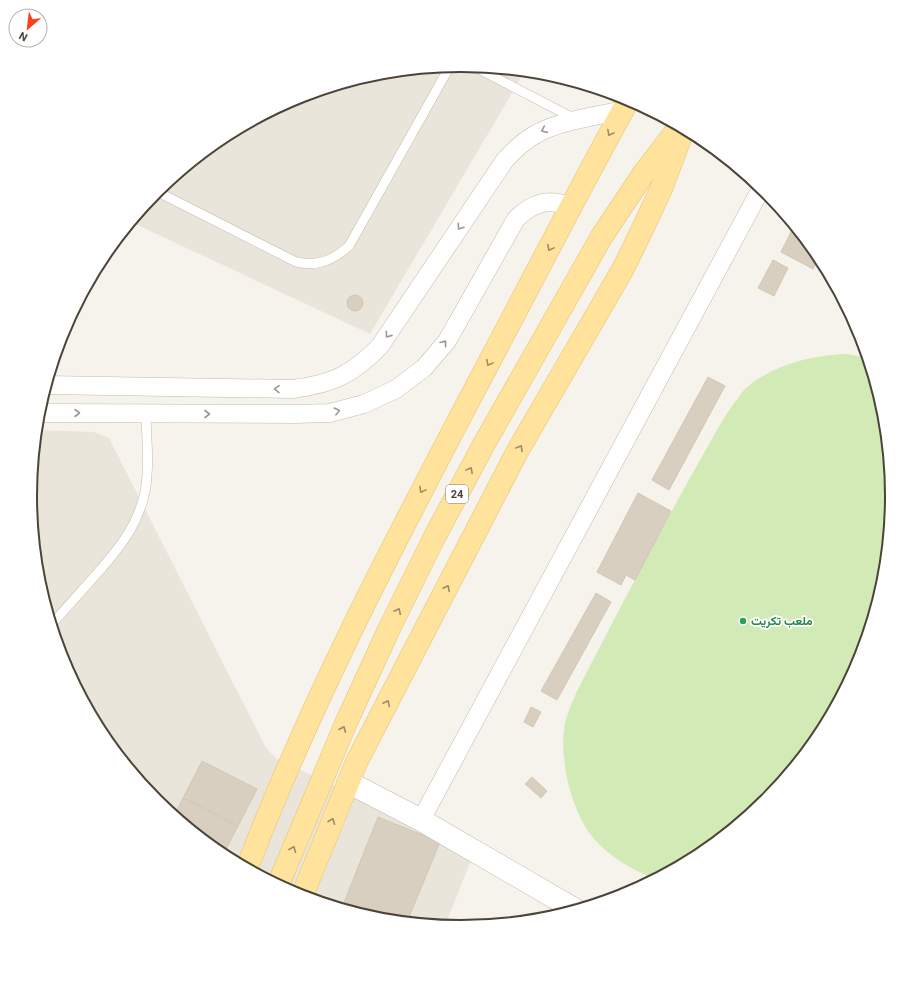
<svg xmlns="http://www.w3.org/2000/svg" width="923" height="992" font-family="Roboto,Vazirmatn,sans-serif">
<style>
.residential{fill:#eae5da}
.garden{fill:#d2eab5}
.building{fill:#d8cfc1;stroke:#d3c7b4}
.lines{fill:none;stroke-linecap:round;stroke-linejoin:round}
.service-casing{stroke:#c2bbae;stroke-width:10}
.minor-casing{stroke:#c2bbae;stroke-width:19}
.tertiary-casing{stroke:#c2bbae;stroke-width:23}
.primary-casing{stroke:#e6c16a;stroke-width:23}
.service{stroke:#fff;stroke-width:9}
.minor{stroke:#fff;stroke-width:18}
.tertiary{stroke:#fff;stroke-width:22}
.primary{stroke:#ffe39c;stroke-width:22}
.oneway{stroke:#9c9892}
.oneway2{stroke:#9c8c66}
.leisure-dot{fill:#2e9e5b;stroke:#fff;stroke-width:1.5}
.labels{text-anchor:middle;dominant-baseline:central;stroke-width:3.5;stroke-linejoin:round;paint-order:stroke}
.shield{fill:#fff;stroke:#817c74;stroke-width:1}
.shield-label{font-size:11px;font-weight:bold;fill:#4b4439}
.leisure-label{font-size:12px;font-weight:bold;fill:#27864d;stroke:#fff;text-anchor:start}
.rim{fill:none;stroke:#4b4439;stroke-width:2}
</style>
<rect width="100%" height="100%" fill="#f6f3ec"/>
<!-- residential -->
<g class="residential">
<polygon points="462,65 525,71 370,334 131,222 157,191 222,137 297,97 378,73"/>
<polygon points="36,430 94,432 109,438 266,748 277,759 463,845 473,855 445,926 377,919 296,895 222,855 156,801 103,736 63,661 38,580 30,496"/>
</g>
<!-- garden -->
<path class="garden" d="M847 354 868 358 885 412 893 496 885 580 860 661 820 736 766 801 701 855 655 879C633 870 613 859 596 841 572 815 560 763 564 729 566 715 572 703 577 691 616 616 654 542 695 469 708 447 719 424 734 403 738 399 741 393 745 389 771 365 812 355 847 354Z"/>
<!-- building -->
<g class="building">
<polygon points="794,226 820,256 813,269 781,252"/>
<polygon points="773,260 788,268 774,296 758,288"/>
<circle cx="355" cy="303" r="8"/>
<polygon points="708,377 725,386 669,490 652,480"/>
<polygon points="638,493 671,511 635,580 626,575 621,585 597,572"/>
<polygon points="596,593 611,602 557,700 541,691"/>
<polygon points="531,707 541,712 533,727 524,722"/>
<polygon points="202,761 257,789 238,826 183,798"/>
<polygon points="532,777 547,791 541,798 525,784"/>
<polygon points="183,798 238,826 223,855 174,816"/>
<polygon points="378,817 440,842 407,922 382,920 343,905"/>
<polygon points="343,905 382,920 342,908"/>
</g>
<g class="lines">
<defs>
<g id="service">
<polyline points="473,66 575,119"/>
<path d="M156 191 296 262C318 267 333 260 349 246L450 66"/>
<path d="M52 624C65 609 79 594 93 578 120 548 145 518 147 475 149 455 146 434 146 414"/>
</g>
<g id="minor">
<path d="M46 385 293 389C332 384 352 375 380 346L505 160C514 150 524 141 536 134 562 120 594 117 623 110"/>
<path d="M38 413 294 414 330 413 364 404 396 389 424 368 447 341 516 219C533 202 549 198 571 207"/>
<polyline points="421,820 762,187"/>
</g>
<polyline id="tertiary" points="348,782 421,820 576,910"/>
<g id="primary">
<path d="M247 868C311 701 394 543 477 385 528 289 577 193 629 99"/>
<polyline points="278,885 346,723 389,629 435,536 484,444 602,236 644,173 680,126"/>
<polyline points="302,896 357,761 517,452 623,269 643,228 662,187 682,134"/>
</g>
</defs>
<!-- service casing -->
<use href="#service" class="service-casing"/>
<!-- minor casing -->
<use href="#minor" class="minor-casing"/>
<!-- tertiary casing -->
<use href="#tertiary" class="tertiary-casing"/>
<!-- primary casing -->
<use href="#primary" class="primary-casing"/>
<!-- service -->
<use href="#service" class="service"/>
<!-- minor -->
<use href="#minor" class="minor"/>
<!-- tertiary -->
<use href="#tertiary" class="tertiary"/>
<!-- primary -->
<use href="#primary" class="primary"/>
</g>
<!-- one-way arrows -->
<defs><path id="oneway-chevron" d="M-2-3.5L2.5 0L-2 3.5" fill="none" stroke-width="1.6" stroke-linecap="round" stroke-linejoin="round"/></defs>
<g class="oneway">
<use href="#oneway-chevron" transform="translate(544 130) rotate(156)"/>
<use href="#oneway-chevron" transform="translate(460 227) rotate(124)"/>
<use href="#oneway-chevron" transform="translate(388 335) rotate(125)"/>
<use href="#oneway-chevron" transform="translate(444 343) rotate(-52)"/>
<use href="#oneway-chevron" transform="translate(277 389) rotate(-179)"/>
<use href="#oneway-chevron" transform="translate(337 411) rotate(-14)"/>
<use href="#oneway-chevron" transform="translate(77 413)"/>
<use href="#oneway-chevron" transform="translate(207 414)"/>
</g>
<g class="oneway2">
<use href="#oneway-chevron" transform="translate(610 133) rotate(118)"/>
<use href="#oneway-chevron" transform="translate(550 248) rotate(118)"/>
<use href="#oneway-chevron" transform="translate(489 363) rotate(118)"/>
<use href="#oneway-chevron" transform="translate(520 448) rotate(-60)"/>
<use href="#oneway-chevron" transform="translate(470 470) rotate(-62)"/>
<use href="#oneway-chevron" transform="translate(422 490) rotate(118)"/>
<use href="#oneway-chevron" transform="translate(447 588) rotate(-63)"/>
<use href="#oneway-chevron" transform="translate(398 611) rotate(-64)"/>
<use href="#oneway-chevron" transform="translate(387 703) rotate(-63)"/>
<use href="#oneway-chevron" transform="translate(343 729) rotate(-67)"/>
<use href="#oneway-chevron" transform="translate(332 821) rotate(-68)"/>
<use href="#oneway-chevron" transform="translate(293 849) rotate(-68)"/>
</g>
<!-- markers -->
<circle class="leisure-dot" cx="743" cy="621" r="4"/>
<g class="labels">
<!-- shield labels -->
<rect class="shield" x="446" y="485" width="22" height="18" rx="3"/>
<g class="shield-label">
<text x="457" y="494">24</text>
</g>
<!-- leisure labels -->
<g class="leisure-label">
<text x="751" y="621">ملعب تكريت</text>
</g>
</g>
<!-- crop -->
<path d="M0 0H923V992H0ZM37 496a424 424 0 1 1 848 0a424 424 0 1 1-848 0Z" fill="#fff" fill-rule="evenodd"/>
<path class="rim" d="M37 496a424 424 0 1 1 848 0a424 424 0 1 1-848 0Z"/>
<!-- north arrow -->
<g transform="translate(28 28) rotate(208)"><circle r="19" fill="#ffffff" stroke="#b7b4b0"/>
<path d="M0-3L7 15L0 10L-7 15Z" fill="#fc3f1d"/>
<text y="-6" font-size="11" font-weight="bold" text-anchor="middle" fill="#4b4439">N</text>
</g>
</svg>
